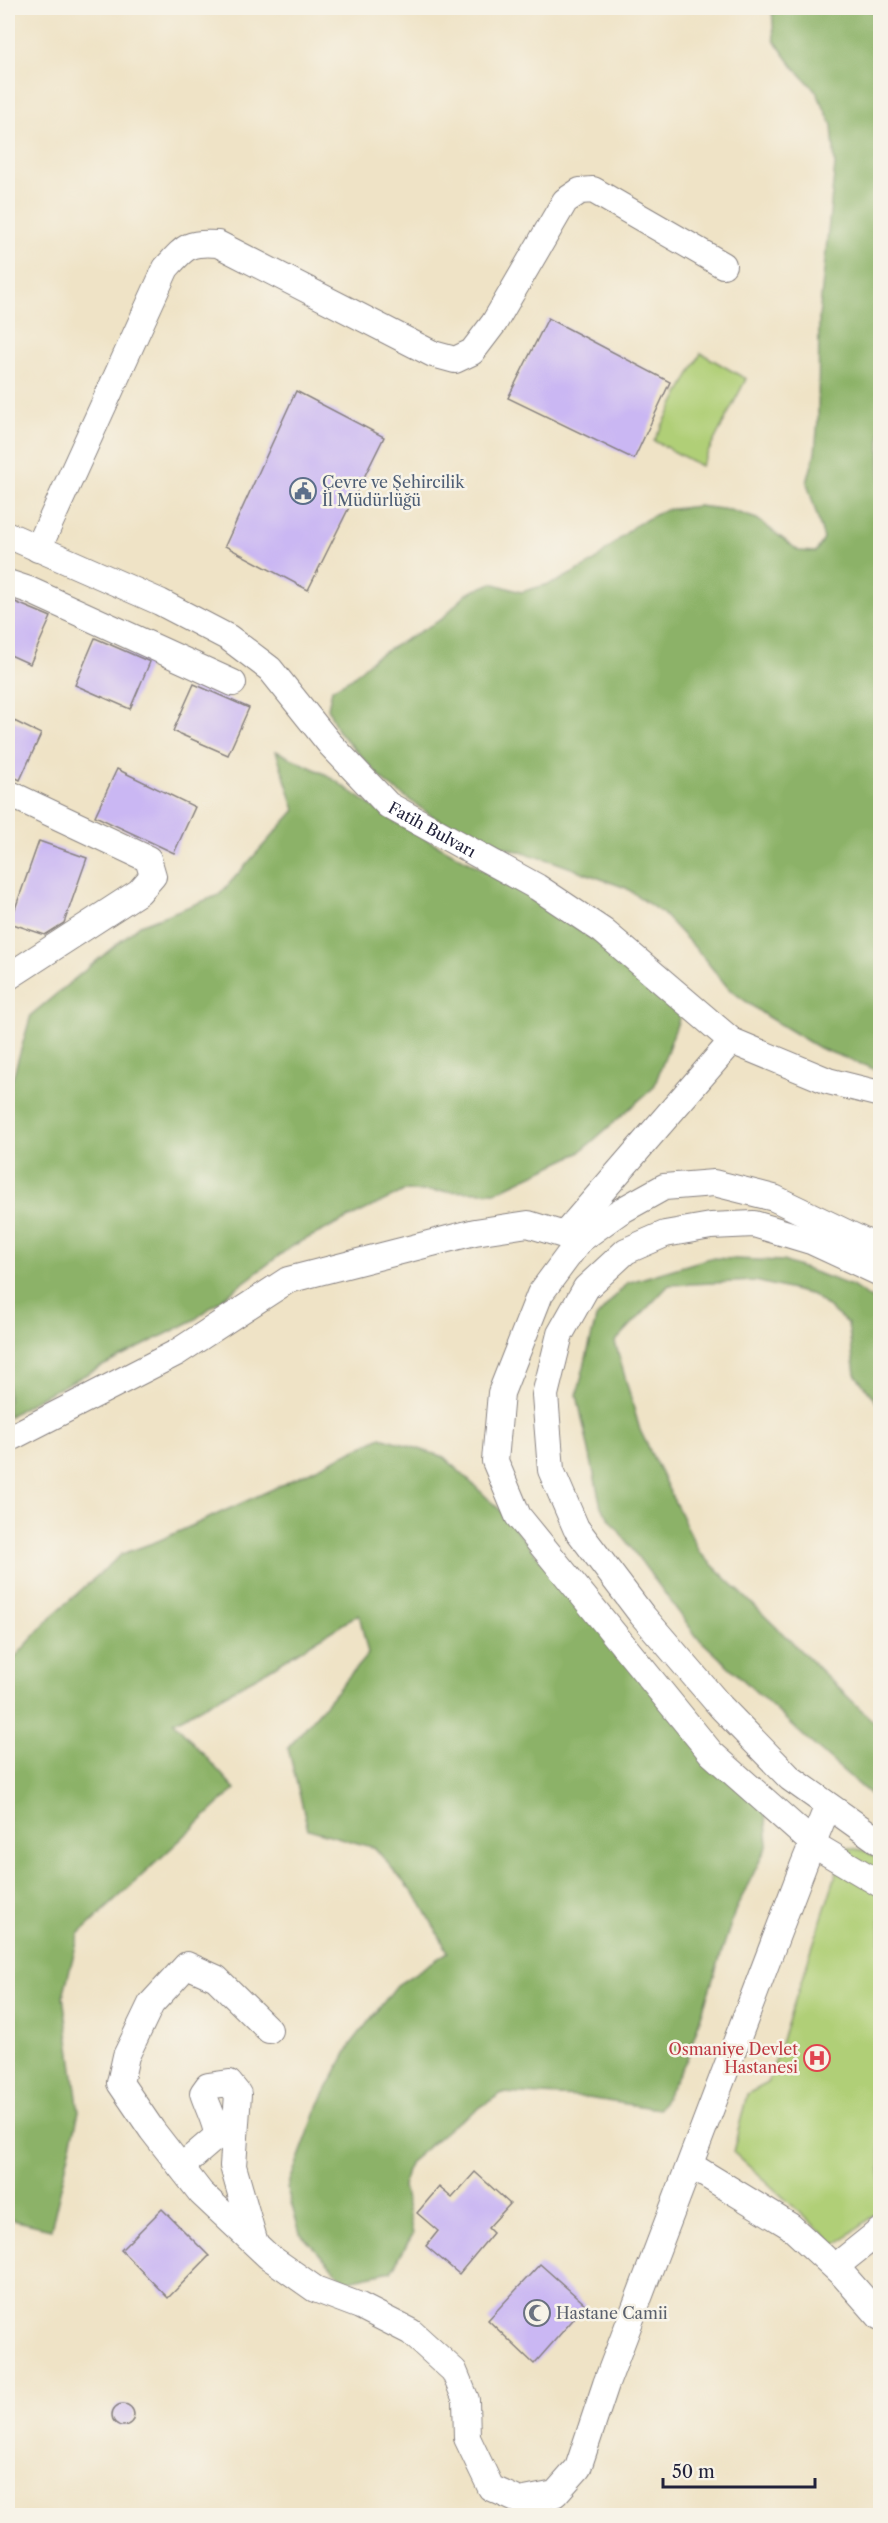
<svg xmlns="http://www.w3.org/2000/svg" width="888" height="2523" font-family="'Libre Caslon Text',serif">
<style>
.green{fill:#b0cf77;stroke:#697859;stroke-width:1.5}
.forest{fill:#8cb268;stroke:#576a52;stroke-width:1.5}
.building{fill:#cab7f3}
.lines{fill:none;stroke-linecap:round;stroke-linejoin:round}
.minor-casing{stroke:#888280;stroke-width:28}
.path{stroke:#888280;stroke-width:4;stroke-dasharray:1.5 4.5;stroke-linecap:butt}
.minor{stroke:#fff;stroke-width:26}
.labels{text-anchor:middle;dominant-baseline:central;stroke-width:5;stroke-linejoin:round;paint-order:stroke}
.service-label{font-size:16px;fill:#4e5e75;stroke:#f7f3e8;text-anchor:start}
.street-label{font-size:16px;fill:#22223b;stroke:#f7f3e8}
.health-label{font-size:16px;fill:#be3a42;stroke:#f7f3e8;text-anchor:end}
.worship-label{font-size:16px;fill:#5b616d;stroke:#f7f3e8;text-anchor:start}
</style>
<rect width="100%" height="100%" fill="#f7f3e8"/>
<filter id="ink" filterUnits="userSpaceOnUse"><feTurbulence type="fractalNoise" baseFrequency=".0167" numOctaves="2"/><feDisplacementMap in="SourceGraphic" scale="12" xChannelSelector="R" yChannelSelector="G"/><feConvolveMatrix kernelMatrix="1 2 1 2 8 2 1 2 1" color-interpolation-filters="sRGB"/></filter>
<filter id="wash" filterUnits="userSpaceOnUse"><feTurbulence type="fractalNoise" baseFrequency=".008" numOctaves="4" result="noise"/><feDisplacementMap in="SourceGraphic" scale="24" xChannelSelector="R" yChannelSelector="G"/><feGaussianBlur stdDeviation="1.35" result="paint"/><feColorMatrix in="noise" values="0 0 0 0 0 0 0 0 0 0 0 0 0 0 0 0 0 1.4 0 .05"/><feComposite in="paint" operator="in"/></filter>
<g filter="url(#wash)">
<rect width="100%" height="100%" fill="#efe3c6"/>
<!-- green -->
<g class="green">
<polygon points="701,353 746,379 701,466 654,441"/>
<polygon points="845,1847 866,1851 880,1860 880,2210 836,2245 733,2152 747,2094 768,2083"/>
</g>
<!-- forest -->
<g class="forest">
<polygon points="772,8 863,8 880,15 880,1068 874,1069 819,1048 766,1016 729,989 698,951 663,914 626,888 552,861 479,840 432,816 386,783 337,730 328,708 332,689 352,678 375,657 442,619 466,594 492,583 521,592 556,582 592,563 634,526 664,510 698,506 730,510 757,519 799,551 816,552 824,539 807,483 815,453 818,420 819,317 835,165 832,125 816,91 792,65 774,40"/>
<polygon points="276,751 327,775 395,822 515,887 686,1000 654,1087 579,1153 496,1192 404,1191 292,1246 194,1320 39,1398 8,1417 8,1094 31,1015 140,925 219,895 295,810"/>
<polygon points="710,1258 783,1261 852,1286 880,1305 880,1407 855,1374 848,1324 813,1295 755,1281 669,1285 615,1342 640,1430 699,1552 880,1728 880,1803 809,1741 697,1637 601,1507 577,1395 596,1318 627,1283"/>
<polygon points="381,1437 444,1457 498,1508 586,1614 764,1802 768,1844 735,1911 687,2059 659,2109 580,2097 502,2093 453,2125 409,2163 403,2186 413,2234 391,2271 345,2281 300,2233 287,2189 319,2104 351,2044 397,1985 448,1952 421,1903 375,1848 308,1829 288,1748 368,1654 359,1614 260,1675 174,1722 235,1789 79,1934 63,1996 79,2112 51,2229 8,2219 8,1665 55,1613 122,1554 158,1541 273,1489"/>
</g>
<g id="blocks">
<!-- building -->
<g class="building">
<polygon points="548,318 670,382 634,459 508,398"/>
<polygon points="296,391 384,437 308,590 225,546"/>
<polygon points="8,599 51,617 30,664 8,654"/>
<polygon points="95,638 150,662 130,709 75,685"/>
<polygon points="194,684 249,708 228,755 173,731"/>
<polygon points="8,718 41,734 20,780 8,774"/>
<polygon points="117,769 195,807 174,853 95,816"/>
<polygon points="39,841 87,858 64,923 45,935 10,923"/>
<polygon points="475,2172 510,2204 488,2228 493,2233 459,2274 426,2246 438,2231 417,2213 439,2187 452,2198"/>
<polygon points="162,2209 209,2256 168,2298 121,2250"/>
<polygon points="540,2264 586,2305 534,2364 488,2320"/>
<circle cx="123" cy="2415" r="11"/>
</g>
</g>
</g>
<g filter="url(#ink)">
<use href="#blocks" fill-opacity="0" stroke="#888280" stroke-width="1.5"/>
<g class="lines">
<defs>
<g id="minor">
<path id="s1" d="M8 535 160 602 229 638 270 669 330 744 388 805 537 887 603 931 732 1041 828 1081 880 1094"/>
<path d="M38 549 166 268C186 246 188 242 218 244L433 354 455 360 472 352 494 323 565 201 580 191 593 190 723 265"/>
<polyline points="8,583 29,590 233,683"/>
<polyline points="8,793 148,859 153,876 139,892 8,977"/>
<polyline points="564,1235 732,1041"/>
<polyline points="880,1249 774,1198 714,1183 664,1187 619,1212 580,1240 540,1294 501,1393 495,1461 518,1516 711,1753 816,1846 880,1884"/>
<polyline points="880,1273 811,1241 754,1224 711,1226 665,1234 626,1251 586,1288 560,1334 545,1395 551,1470 576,1528 642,1615 721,1707 790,1778 880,1842"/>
<polyline points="8,1439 176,1353 288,1280 475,1232 528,1224 580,1240"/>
<polyline points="269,2030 216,1978 187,1965 151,2004 126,2056 120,2083 152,2130 201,2193 268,2256 315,2289 360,2306 411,2332 454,2371 466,2400 467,2438 491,2488 520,2501 555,2494 578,2468 606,2384 804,1864 827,1808 834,1810"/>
<polyline points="690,2165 790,2226 844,2276 880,2317"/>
<path d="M181 2167 217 2136C217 2124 207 2106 203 2093L208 2086 229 2083 238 2094 233 2166 255 2243"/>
<polyline points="835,2267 880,2231"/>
</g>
</defs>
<!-- minor casing -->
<use href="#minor" class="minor-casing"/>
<!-- path -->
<polyline class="path" points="8,829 13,819"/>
<!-- minor -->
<use href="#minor" class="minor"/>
</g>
</g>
<!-- icons -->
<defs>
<symbol id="civic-ring" viewBox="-11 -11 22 22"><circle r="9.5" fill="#f7f3e8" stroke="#5c6f8a" stroke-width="1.5"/><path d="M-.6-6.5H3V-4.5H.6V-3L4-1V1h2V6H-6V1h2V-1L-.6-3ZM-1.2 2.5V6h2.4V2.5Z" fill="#5c6f8a"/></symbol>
<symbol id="hospital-ring" viewBox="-11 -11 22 22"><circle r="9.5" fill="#f7f3e8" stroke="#e0444e" stroke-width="1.5"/><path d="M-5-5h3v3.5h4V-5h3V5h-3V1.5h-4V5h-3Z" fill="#e0444e"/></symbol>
<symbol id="mosque-ring" viewBox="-11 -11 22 22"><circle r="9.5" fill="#f7f3e8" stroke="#6b7280" stroke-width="1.5"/><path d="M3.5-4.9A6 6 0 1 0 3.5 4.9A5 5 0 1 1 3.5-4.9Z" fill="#6b7280"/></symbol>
</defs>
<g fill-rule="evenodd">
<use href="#civic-ring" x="288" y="476" width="30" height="30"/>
<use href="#hospital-ring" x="802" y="2043" width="30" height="30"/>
<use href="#mosque-ring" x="522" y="2298" width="30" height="30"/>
</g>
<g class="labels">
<!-- service labels -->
<g class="service-label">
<text x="322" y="482">Çevre ve Şehircilik<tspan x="322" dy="18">İl Müdürlüğü</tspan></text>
</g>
<!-- street labels -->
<g class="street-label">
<text stroke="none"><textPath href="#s1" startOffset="526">Fatih Bulvarı</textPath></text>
</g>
<!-- health labels -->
<g class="health-label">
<text x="798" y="2049">Osmaniye Devlet<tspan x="798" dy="18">Hastanesi</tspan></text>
</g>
<!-- worship labels -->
<g class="worship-label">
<text x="556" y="2313">Hastane Camii</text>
</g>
</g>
<!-- margin -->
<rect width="888" height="2523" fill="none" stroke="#f7f3e8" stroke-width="30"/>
<!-- scale -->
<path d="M663 2478v9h152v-9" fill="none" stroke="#22223b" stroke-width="3"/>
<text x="672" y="2478" font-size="18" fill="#22223b" stroke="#f7f3e8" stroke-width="4.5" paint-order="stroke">50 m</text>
</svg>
